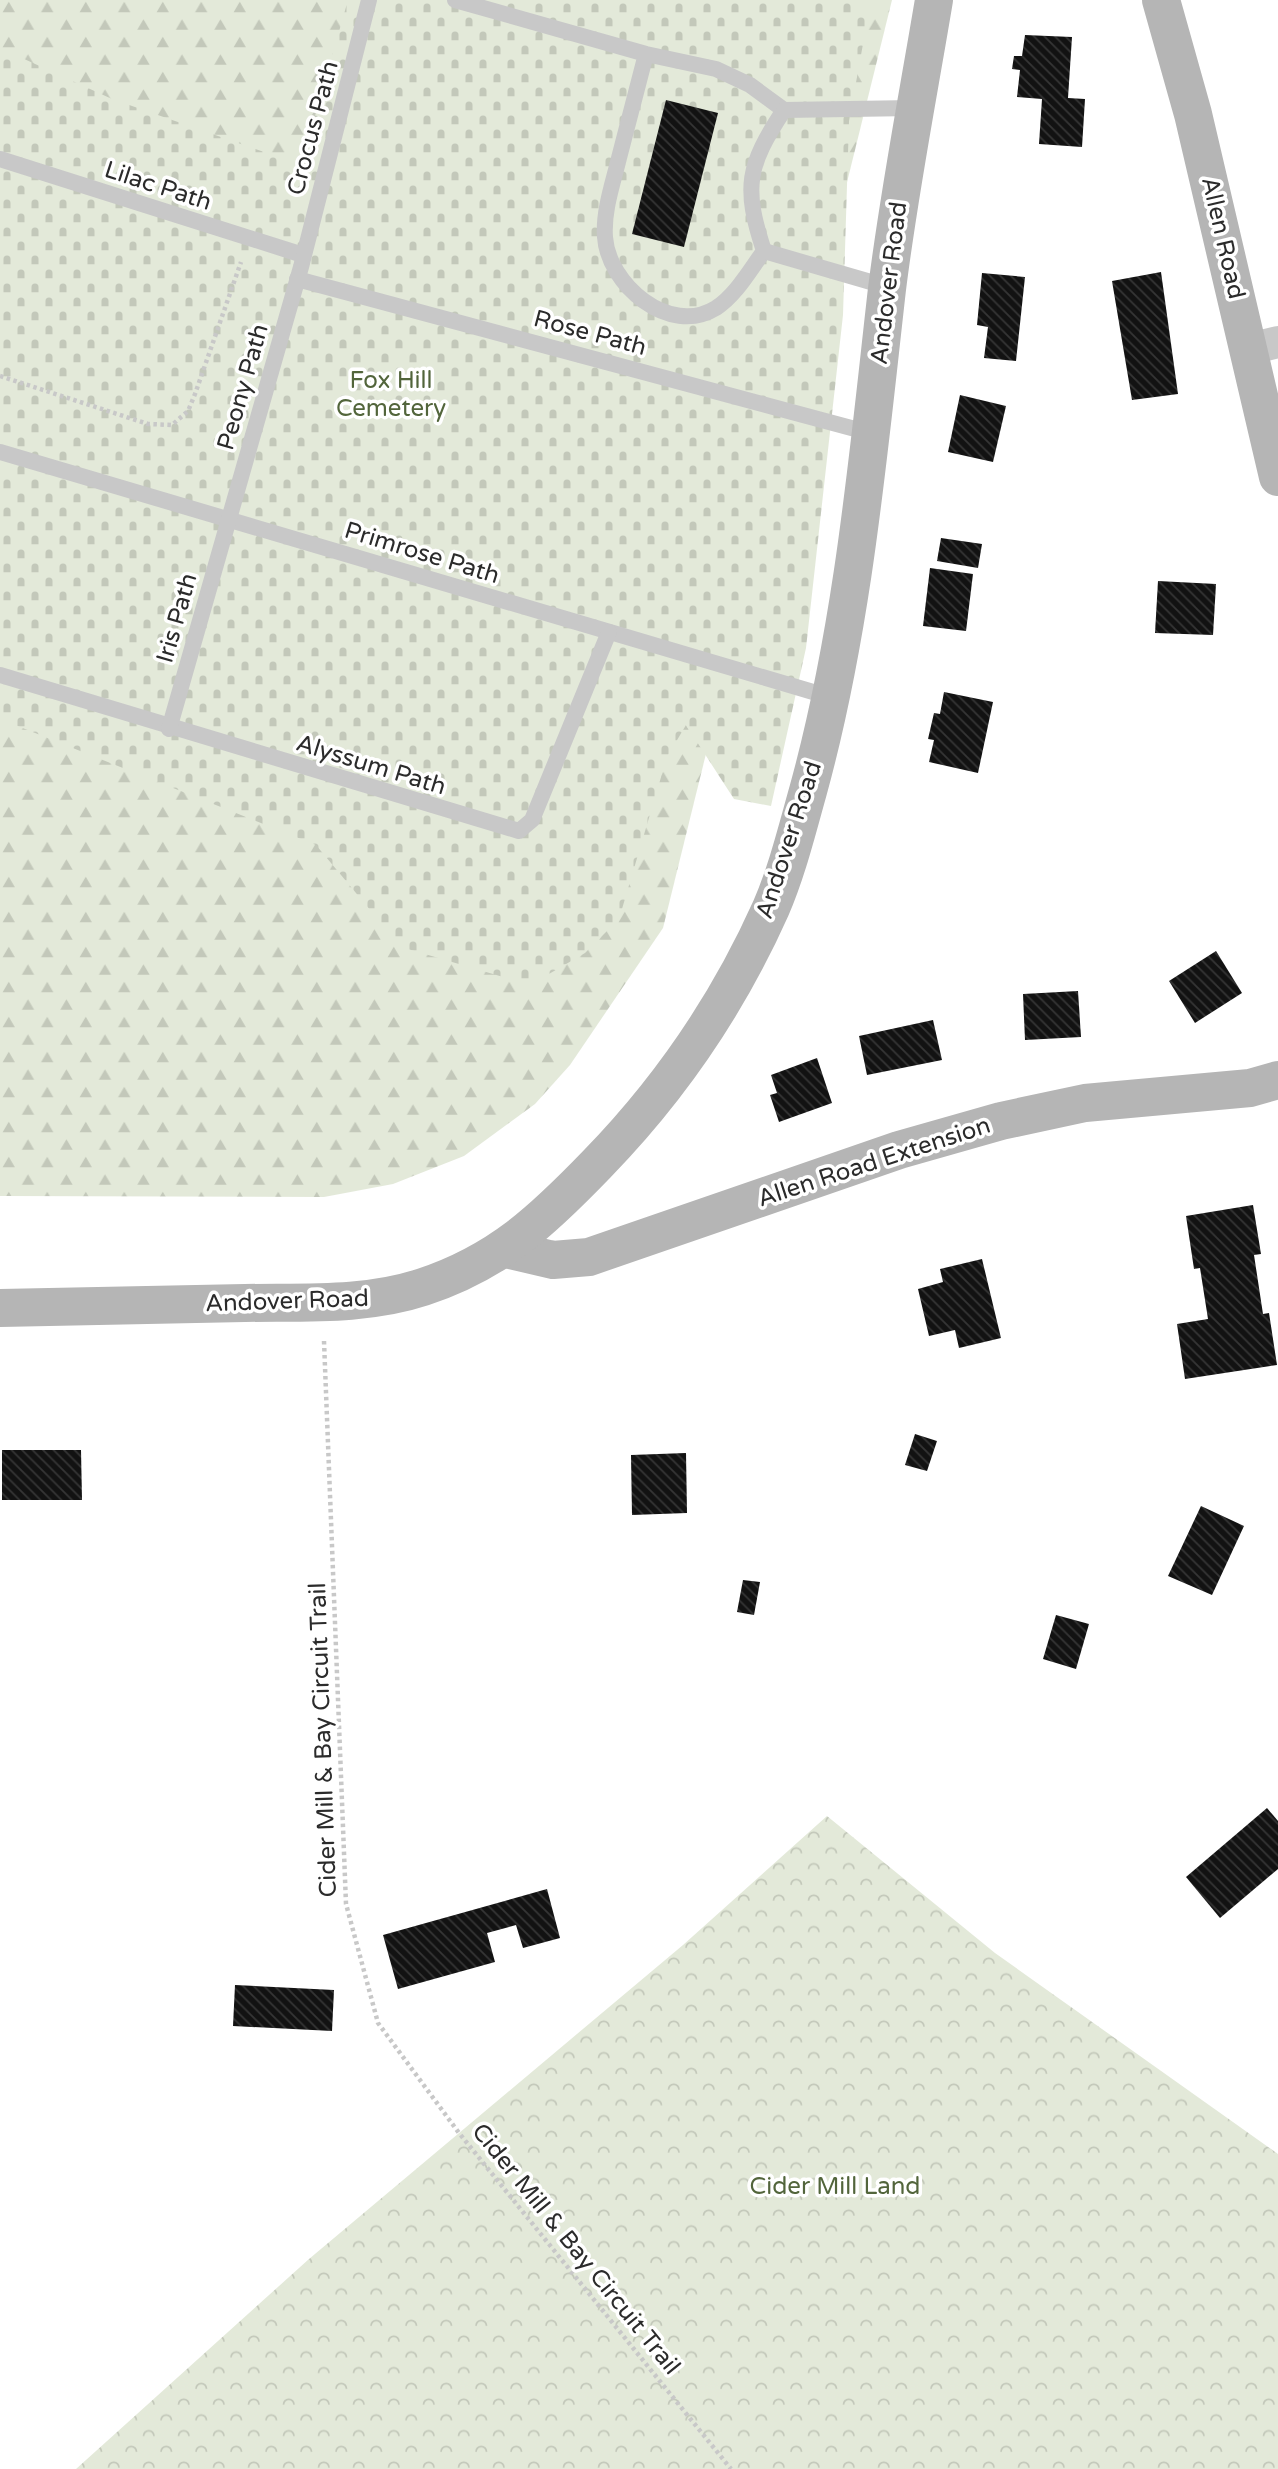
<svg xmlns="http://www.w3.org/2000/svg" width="1278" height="2469" font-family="'Varela Round',sans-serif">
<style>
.forest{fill:url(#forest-firs)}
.cemetery{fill:url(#cemetery-stones)}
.park{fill:url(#park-crowns)}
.building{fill:url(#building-back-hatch)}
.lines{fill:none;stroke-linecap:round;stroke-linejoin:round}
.path{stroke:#c8c8c8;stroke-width:4.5;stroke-dasharray:3.5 3.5;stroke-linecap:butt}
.lane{stroke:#c8c8c8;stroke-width:16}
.street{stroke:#c8c8c8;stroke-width:32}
.secondary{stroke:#b5b5b5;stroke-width:38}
.labels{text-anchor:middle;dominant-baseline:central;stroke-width:7;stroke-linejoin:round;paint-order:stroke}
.street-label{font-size:24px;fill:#2b2b2b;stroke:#fff}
.park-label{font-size:24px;fill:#52653b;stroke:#fff}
</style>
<defs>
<pattern id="forest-firs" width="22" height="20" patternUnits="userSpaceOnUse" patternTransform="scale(1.75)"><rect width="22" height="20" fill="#e3e9d9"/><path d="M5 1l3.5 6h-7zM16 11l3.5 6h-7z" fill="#c3c8ba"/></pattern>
<pattern id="cemetery-stones" width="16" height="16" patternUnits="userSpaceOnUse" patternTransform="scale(1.75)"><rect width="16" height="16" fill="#e3e9d9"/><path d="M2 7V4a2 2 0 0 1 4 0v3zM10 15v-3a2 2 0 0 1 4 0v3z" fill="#c3c8ba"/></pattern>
<pattern id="park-crowns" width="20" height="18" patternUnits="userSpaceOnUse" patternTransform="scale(1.75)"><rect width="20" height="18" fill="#e3e9d9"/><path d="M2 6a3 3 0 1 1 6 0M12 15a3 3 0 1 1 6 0" fill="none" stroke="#c3c8ba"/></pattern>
<pattern id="building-back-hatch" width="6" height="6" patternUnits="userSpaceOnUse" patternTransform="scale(1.75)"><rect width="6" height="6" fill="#121212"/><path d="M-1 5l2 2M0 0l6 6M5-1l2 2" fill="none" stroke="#353535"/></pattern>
</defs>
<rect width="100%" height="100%" fill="#fff"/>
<!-- forest -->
<polygon class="forest" points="0,0 892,0 663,928 570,1065 535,1104 464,1156 393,1184 324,1197 0,1196"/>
<!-- cemetery -->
<polygon class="cemetery" points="348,0 871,0 849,121 843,315 806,648 771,806 734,799 686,725 667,757 619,919 585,953 530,985 401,947 316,845 0,719 0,48 112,99 301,165"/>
<!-- park -->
<polygon class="park" points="827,1816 995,1953 1278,2154 1278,2469 76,2469 309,2259 683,1945"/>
<!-- building -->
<g class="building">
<polygon points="1025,35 1072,37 1068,98 1085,99 1082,147 1039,144 1042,99 1017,97 1020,70 1012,69 1014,56 1022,56"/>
<polygon points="666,100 718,113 684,247 632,234"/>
<polygon points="1161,272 1178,394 1132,400 1112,281"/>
<polygon points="982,273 1025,277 1016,361 984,358 988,327 977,325"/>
<polygon points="960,395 1006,406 993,462 948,452"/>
<polygon points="941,538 982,544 978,568 937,561"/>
<polygon points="930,568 973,574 966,631 923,626"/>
<polygon points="1158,581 1216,584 1213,635 1155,633"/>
<polygon points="944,692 993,702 978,773 929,762 934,740 928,739 934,713 940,714"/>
<polygon points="1216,951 1242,993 1195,1023 1169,981"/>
<polygon points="1078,991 1081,1037 1025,1040 1023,994"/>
<polygon points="933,1020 942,1060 867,1075 859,1036"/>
<polygon points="817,1058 832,1103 779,1122 770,1095 777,1093 771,1075"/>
<polygon points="1253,1205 1261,1254 1254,1255 1263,1314 1269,1313 1277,1365 1185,1379 1177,1324 1208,1319 1200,1268 1194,1269 1186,1216"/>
<polygon points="982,1259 1001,1338 959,1348 955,1330 929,1336 918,1289 943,1282 940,1269"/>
<polygon points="915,1434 937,1441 927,1471 905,1465"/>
<polygon points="2,1450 81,1450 82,1500 2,1500"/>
<polygon points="686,1453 687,1513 632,1515 631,1455"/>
<polygon points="1201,1506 1244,1526 1212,1595 1168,1576"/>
<polygon points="743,1580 760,1582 754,1615 737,1612"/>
<polygon points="1056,1615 1089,1624 1076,1669 1043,1659"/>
<polygon points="1267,1808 1278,1821 1278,1869 1220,1918 1186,1877"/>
<polygon points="547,1889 560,1938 523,1948 516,1925 487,1933 495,1962 398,1989 383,1935"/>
<polygon points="235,1985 334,1990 332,2031 233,2026"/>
</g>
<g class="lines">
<!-- path -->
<g class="path">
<polyline points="0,376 148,424 172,425 188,411 195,394 241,262"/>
<polyline points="324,1341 346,1904 378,2023 459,2133 731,2469"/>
</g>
<!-- lane -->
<g class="lane">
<path d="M455 0 646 54 716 69 750 85 784 110C747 166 743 187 764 251 750 270 736 295 716 308 669 337 608 284 605 237 603 211 613 183 619 158 628 124 637 89 646 54"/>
<polyline points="784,110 914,108"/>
<polyline points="0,159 303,255"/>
<polyline points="764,251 888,287"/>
<polyline points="297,279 870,433"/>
<polyline points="0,452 830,697"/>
<polyline points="0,675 519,831 532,820 609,632"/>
<polyline points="169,729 301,267 369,0"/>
</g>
<!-- street -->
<polyline class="street" points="1249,349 1278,342"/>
<!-- secondary -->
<g class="secondary">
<polyline points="1161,0 1193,114 1278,477"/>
<polyline points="506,1249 553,1260 589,1257 899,1150 1001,1121 1085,1103 1250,1088 1278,1080"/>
<path d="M0 1308C82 1306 163 1305 245 1303 304 1302 366 1306 423 1287 499 1262 543 1220 597 1164 669 1090 729 1002 771 908 787 871 797 830 808 791 853 628 868 456 887 289 899 192 918 96 934 0"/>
</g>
</g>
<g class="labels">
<!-- street labels -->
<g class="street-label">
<text transform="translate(313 128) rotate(-75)">Crocus Path</text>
<text transform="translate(158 186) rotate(18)">Lilac Path</text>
<text transform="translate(1223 238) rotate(77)">Allen Road</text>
<text transform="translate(889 283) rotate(-83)">Andover Road</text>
<text transform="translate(590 333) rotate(15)">Rose Path</text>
<text transform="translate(243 387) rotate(-74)">Peony Path</text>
<text transform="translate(422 553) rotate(17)">Primrose Path</text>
<text transform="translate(177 618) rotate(-74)">Iris Path</text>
<text transform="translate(371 765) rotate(17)">Alyssum Path</text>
<text transform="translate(789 840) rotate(-72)">Andover Road</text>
<text transform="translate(874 1162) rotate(-18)">Allen Road Extension</text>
<text transform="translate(287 1301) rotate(-2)">Andover Road</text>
<text transform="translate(323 1740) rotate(-92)">Cider Mill &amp; Bay Circuit Trail</text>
<text transform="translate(576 2249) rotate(51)">Cider Mill &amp; Bay Circuit Trail</text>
</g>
<!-- park labels -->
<g class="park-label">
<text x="391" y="380">Fox Hill<tspan x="391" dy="28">Cemetery</tspan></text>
<text x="835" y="2186">Cider Mill Land</text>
</g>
</g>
</svg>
